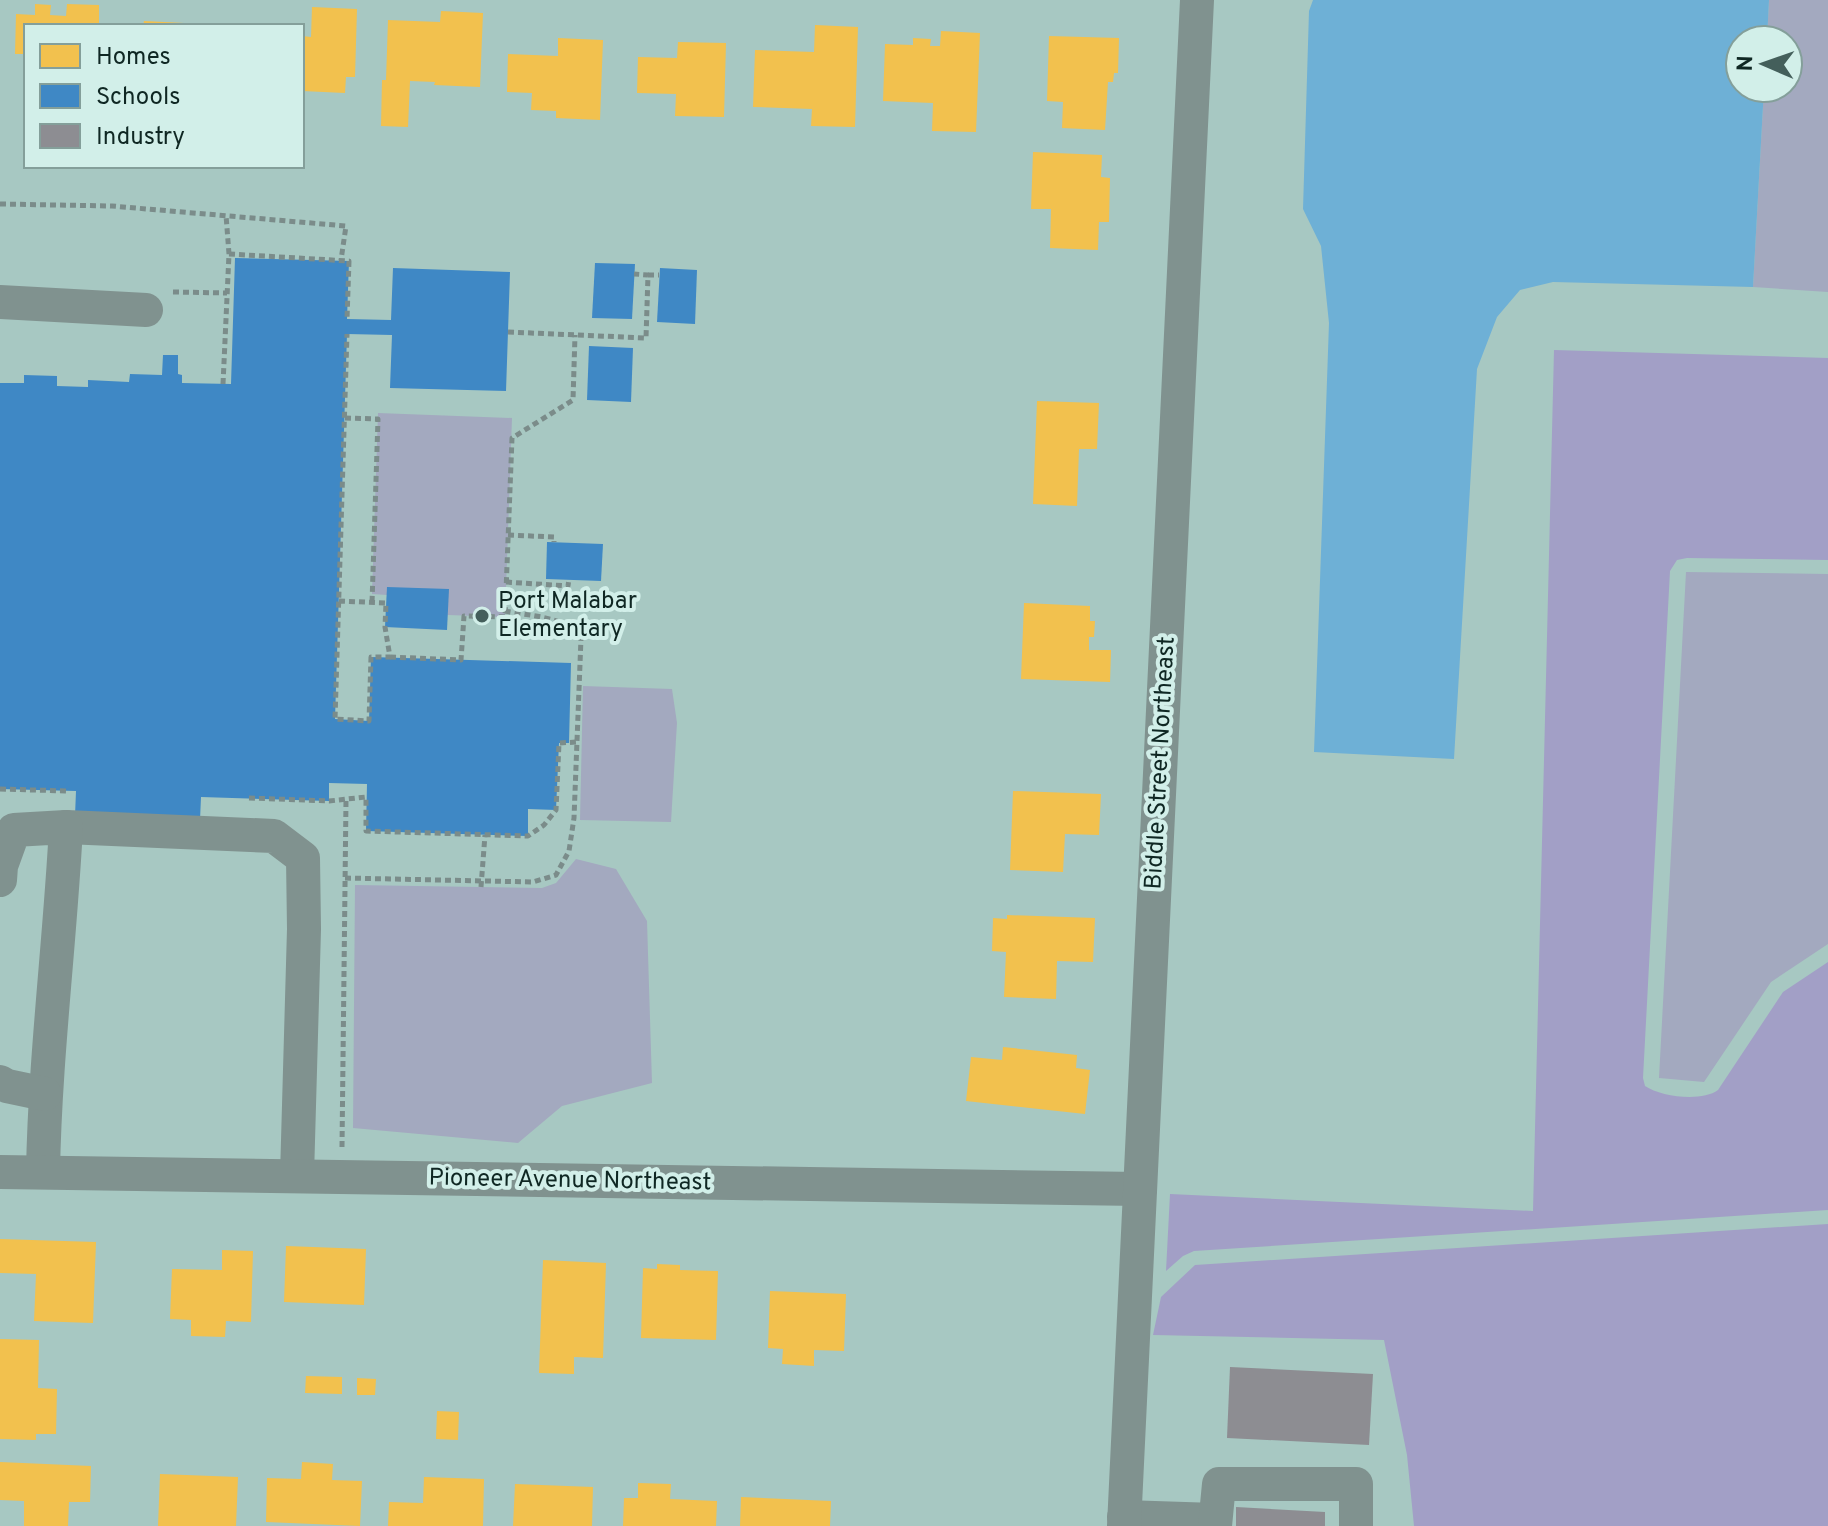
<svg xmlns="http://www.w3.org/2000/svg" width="1828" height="1526" font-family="Overpass,sans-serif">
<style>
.green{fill:#a3a9bf}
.forest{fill:#a29fc6}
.water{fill:#6eb0d6}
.homes{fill:#f2c14e}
.schools{fill:#3f88c5}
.industry{fill:#8d8d92}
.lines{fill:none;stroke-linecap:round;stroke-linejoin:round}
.path{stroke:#7b8c8a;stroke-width:5;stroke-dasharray:6 4;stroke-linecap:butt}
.minor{stroke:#80928f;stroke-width:34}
.poi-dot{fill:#445f5b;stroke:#d2efe9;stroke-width:3}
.labels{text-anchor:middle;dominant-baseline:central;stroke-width:8;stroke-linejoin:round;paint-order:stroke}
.poi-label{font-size:24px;fill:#0f2723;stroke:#d2efe9;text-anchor:start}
.street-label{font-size:24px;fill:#0f2723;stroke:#d2efe9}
</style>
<rect width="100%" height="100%" fill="#a7c8c2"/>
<!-- green -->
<g class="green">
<polygon points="1769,0 1828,0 1828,292 1753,287 1764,88 1788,88 1788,40 1767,40"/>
<polygon points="378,413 512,418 505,617 448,615 387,595 372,594"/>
<polygon points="1686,572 1828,574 1828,944 1771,982 1704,1082 1659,1078"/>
<polygon points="583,686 672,689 677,723 671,822 580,820"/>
<polygon points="576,859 616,869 647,921 652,1083 562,1106 518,1143 353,1128 355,885 542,888 556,883"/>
</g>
<!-- forest -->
<g class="forest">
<path d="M1554 350 1828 358V560L1687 558 1677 560 1670 571 1643 1078 1645 1086C1661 1097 1702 1102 1718 1090L1783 992 1828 962V1210L1194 1251 1183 1256 1166 1271 1170 1194 1533 1211Z"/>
<polygon points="1828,1224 1828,1526 1414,1526 1407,1455 1384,1340 1153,1335 1161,1297 1195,1265"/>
</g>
<!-- water -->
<polygon class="water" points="1313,0 1769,0 1767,40 1740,40 1740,88 1764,88 1753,287 1553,282 1520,290 1497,317 1477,369 1454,759 1314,752 1329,323 1321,246 1303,209 1309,11"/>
<!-- homes -->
<g class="homes">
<polygon points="35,4 51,5 50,15 66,16 67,4 99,5 99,26 26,26 26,54 15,54 16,14 35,15"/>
<polygon points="312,7 357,9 355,77 346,77 345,93 302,91 302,36 311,37"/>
<polygon points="441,11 483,13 480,87 434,85 435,82 410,81 408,127 381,126 382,80 386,80 388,20 440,22"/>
<polygon points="144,21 184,23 184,26 143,26"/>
<polygon points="815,25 858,27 855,127 811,126 812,109 753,107 755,50 814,52"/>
<polygon points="941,31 980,33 976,132 932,131 933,103 883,101 885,44 913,45 913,38 931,39 930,46 940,46"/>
<polygon points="1049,36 1119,38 1118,73 1114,73 1113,82 1108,82 1105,130 1062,128 1063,102 1047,101"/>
<polygon points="558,38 603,40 600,120 556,118 556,111 531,110 532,93 507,92 508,54 558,56"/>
<polygon points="678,42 726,43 724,117 675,116 676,94 637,93 638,57 677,58"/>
<polygon points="1033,152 1102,155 1101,177 1110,178 1109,222 1099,222 1098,250 1050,248 1051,209 1031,209"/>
<polygon points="1037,401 1099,403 1097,449 1079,449 1077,506 1033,504"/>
<polygon points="1024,603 1090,606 1090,621 1095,621 1094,637 1089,637 1089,650 1111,650 1110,682 1021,679"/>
<polygon points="1013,791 1101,794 1099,835 1065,834 1063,872 1010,870"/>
<polygon points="1007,915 1095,918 1093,962 1057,961 1056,999 1004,997 1006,952 992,951 993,918 1007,919"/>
<polygon points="1003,1047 1077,1055 1076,1068 1090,1070 1085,1114 966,1101 971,1057 1002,1060"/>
<polygon points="0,1239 96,1242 93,1323 34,1321 36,1274 0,1273"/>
<polygon points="286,1246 366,1249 364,1305 284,1302"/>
<polygon points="222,1250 253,1251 251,1322 226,1321 225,1337 191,1336 191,1320 170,1319 172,1269 222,1270"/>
<polygon points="543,1260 606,1263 603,1358 574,1357 574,1374 539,1373"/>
<polygon points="657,1264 680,1265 680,1270 718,1271 716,1340 641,1338 643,1268 657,1269"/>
<polygon points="770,1291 846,1294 844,1351 814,1350 814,1366 782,1364 783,1349 768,1348"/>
<polygon points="0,1339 39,1340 38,1388 57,1389 56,1434 36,1434 36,1440 0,1439"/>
<polygon points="306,1376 342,1377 342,1394 305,1393"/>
<polygon points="357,1378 376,1379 375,1395 357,1395"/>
<polygon points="437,1411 459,1412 458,1440 436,1439"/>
<polygon points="0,1462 91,1466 90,1502 69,1502 68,1526 24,1526 24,1501 0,1500"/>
<polygon points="302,1462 333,1464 332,1480 362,1481 360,1526 266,1522 267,1478 301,1479"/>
<polygon points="160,1474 238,1477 236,1526 158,1526"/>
<polygon points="424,1477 484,1479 483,1526 388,1526 389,1502 423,1503"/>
<polygon points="638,1483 671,1484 670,1499 717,1501 716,1526 623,1526 624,1498 638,1498"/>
<polygon points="515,1484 593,1487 592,1526 513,1526"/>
<polygon points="741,1497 831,1501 830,1526 740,1526"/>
</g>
<!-- schools -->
<g class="schools">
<polygon points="235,258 349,261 347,319 391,320 393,268 510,272 506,391 390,388 392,335 347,334 335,719 369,721 371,657 571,663 569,743 559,743 556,810 528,809 528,836 366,831 367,784 329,783 329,801 201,797 200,820 75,816 76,791 0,789 0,383 24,383 24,375 57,376 57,386 88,387 88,380 129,382 130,374 162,375 163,355 178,355 178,374 182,375 182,383 231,384"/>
<polygon points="595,263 635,264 632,319 592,318"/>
<polygon points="660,268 697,270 695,324 657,322"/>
<polygon points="589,346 633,348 631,402 587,400"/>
<polygon points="547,542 603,544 601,581 546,579"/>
<polygon points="387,587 449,589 447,630 385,627"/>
</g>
<!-- industry -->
<g class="industry">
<polygon points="1230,1367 1373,1374 1369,1445 1227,1438"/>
<polygon points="1236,1507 1325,1512 1325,1526 1236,1526"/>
</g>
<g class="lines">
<!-- path -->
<g class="path">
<polyline points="0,204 112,206 346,226 341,260"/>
<polyline points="229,254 349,261 347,319"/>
<polyline points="648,275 659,275"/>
<polyline points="173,292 227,293"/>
<polyline points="508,332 646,338 648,275 634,274"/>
<polyline points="223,384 229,254 226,215"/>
<polyline points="345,418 378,419 372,603"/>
<polyline points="508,535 554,537 554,542"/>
<polyline points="506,582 568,586 569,579"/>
<polyline points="339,601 386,603 385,627 390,657 371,657 369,721 335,719 347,334"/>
<polyline points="390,657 461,660 464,616 505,617 512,438 573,400 575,335"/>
<polyline points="0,789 67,791"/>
<polyline points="249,798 329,801 366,797 366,831 528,836 544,825 556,810 559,743 577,742"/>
<path d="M345 878 533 882 556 875 569 851 574 818 581 638C567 616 528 616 505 611"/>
<polyline points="481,887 485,835"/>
<polyline points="342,1147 346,800"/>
</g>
<!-- minor -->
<g class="minor">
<polyline points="0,302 146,310"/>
<polyline points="66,827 274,836 303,858 304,929 297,1176"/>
<path d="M0 880 1 866 14 830 66 827C60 942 45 1057 43 1172"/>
<polyline points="0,1082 7,1086 45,1094"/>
<polyline points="0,1172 1140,1189"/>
<polyline points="1124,1517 1215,1520"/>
<polyline points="1124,1526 1197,0"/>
<polyline points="1215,1526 1219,1484 1356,1484 1356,1526"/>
</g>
</g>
<!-- markers -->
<circle class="poi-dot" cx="482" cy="616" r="8"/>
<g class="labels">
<!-- poi labels -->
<g class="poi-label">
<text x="498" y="602">Port Malabar<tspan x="498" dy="28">Elementary</tspan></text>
</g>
<!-- street labels -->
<g class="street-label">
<text transform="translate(1161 763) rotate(-87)">Biddle Street Northeast</text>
<text transform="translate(570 1181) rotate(1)">Pioneer Avenue Northeast</text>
</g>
</g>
<!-- legend -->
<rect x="24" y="24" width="280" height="144" fill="#d2efe9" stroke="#849f9a" stroke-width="2"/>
<rect x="40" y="44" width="40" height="24" fill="#f2c14e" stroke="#849f9a" stroke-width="2"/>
<text x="96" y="64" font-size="24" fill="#0f2723">Homes</text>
<rect x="40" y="84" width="40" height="24" fill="#3f88c5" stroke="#849f9a" stroke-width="2"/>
<text x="96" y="104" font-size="24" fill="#0f2723">Schools</text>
<rect x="40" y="124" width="40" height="24" fill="#8d8d92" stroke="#849f9a" stroke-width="2"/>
<text x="96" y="144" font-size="24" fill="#0f2723">Industry</text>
<!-- north arrow -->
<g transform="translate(1764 64) rotate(272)"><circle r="38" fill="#d2efe9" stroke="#849f9a" stroke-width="2"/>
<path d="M0-6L14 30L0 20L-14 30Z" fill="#445f5b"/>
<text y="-12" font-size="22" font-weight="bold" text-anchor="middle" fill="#0f2723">N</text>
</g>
</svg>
